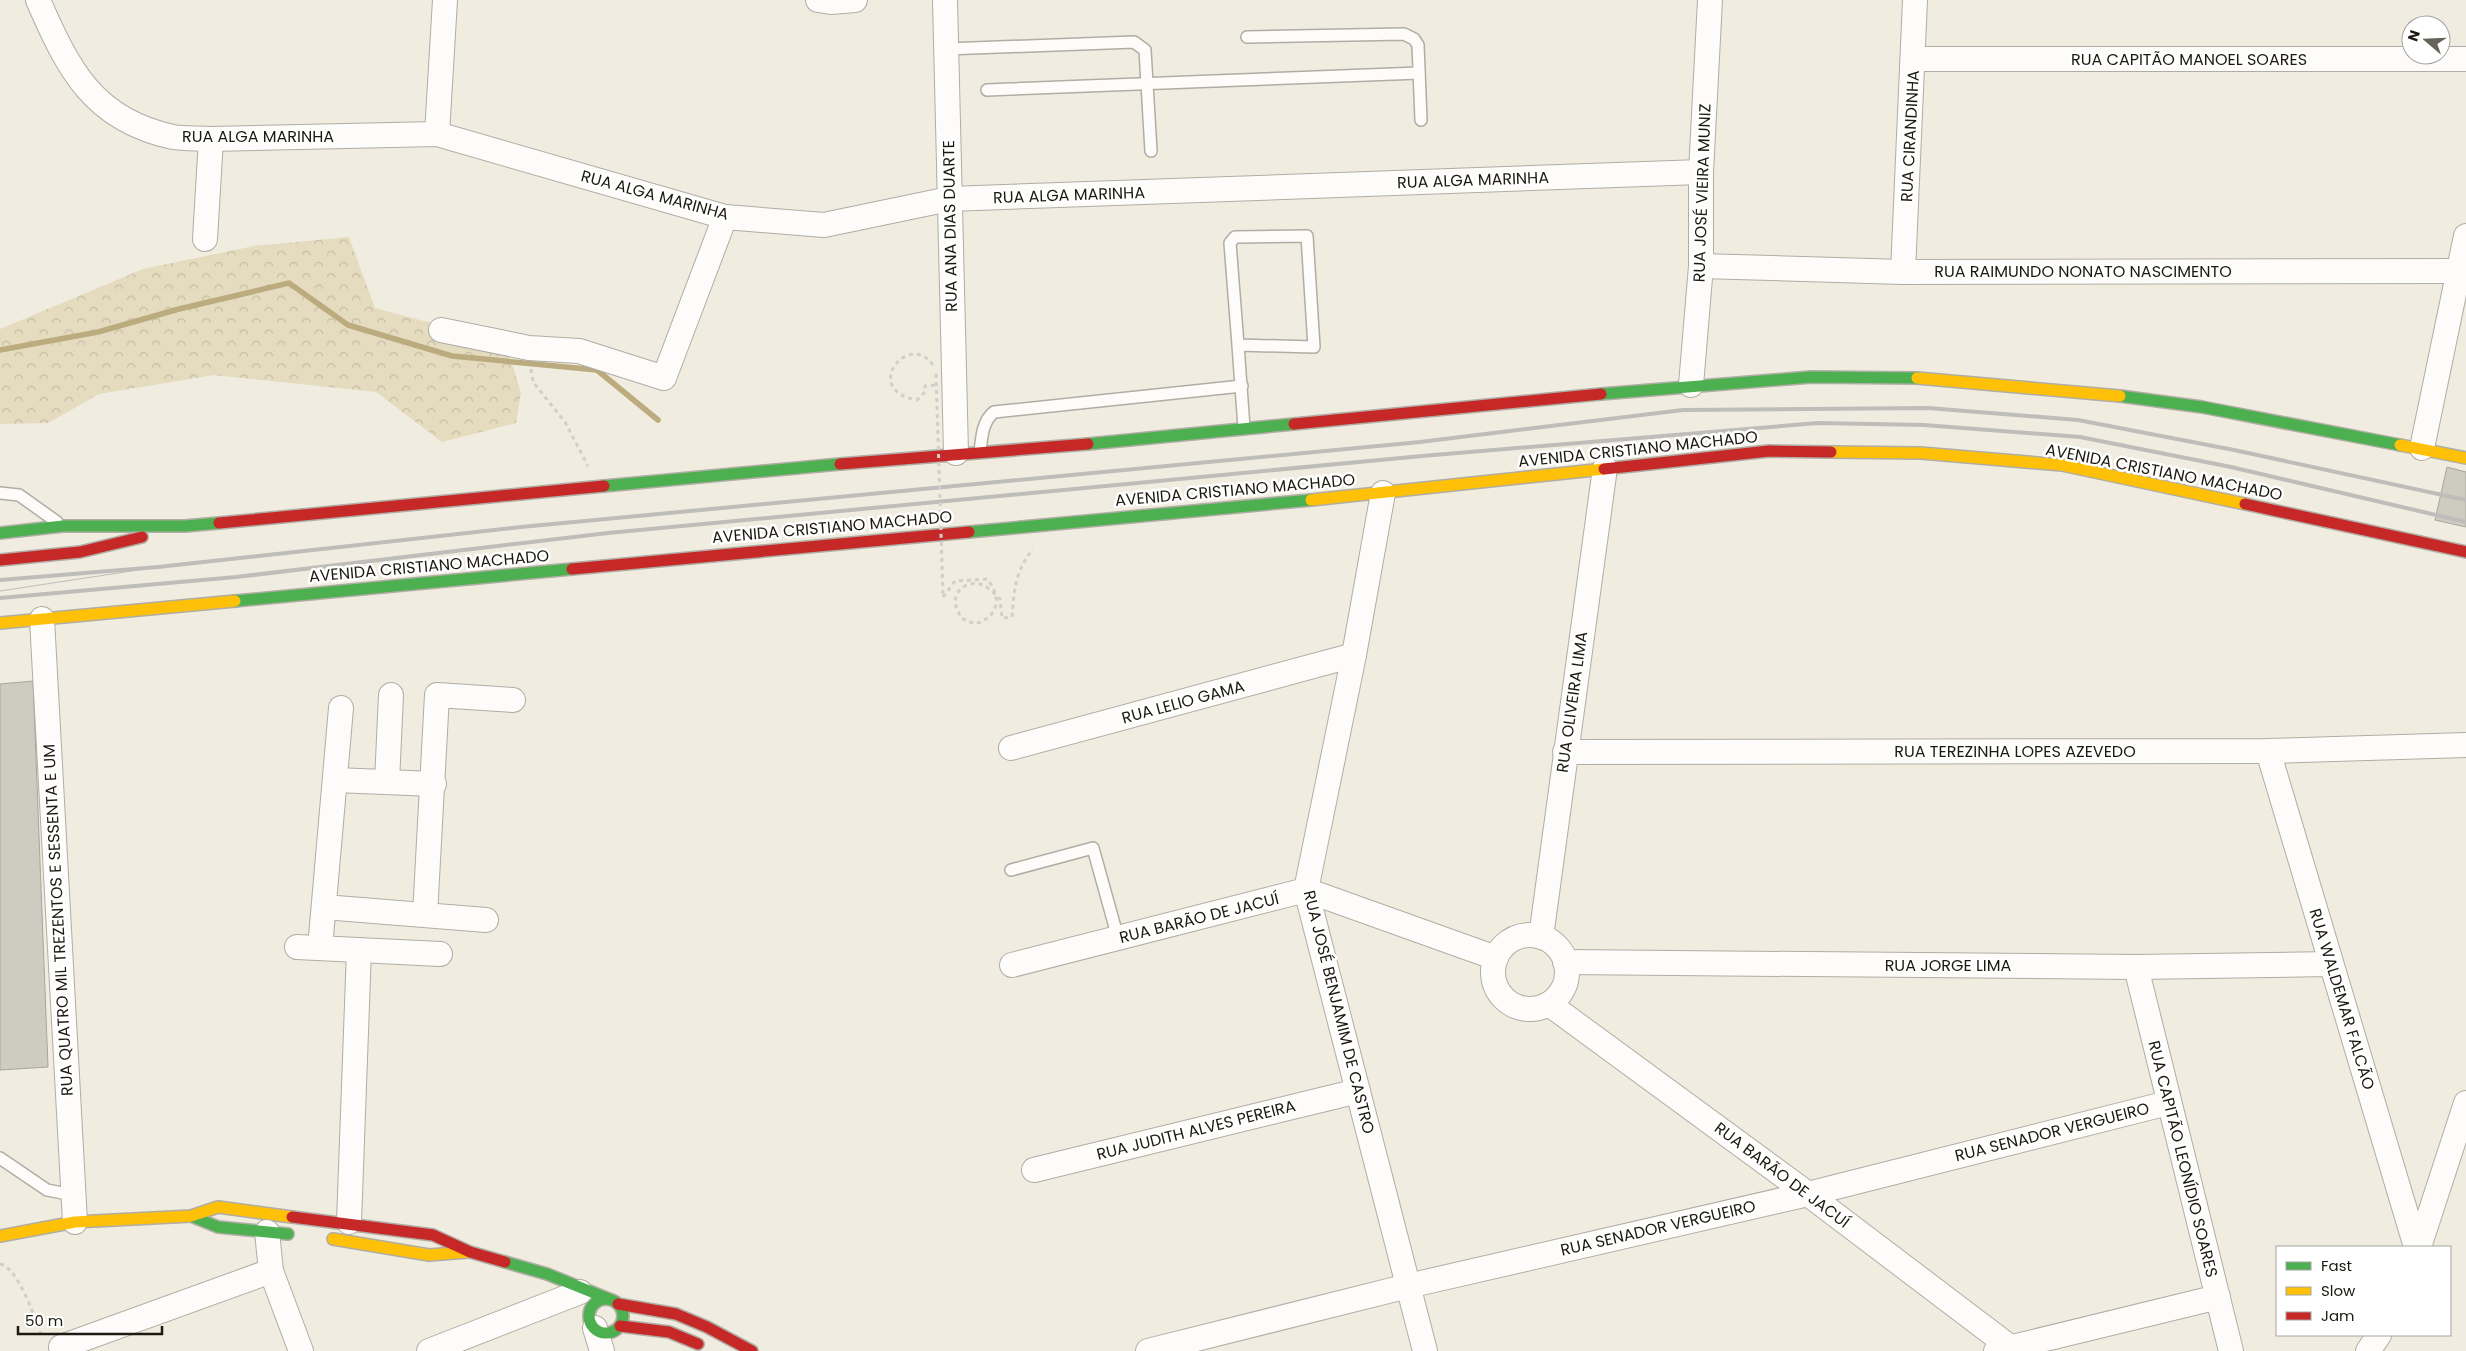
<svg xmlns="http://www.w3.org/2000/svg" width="2466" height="1351" font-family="Poppins,sans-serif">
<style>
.forest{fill:url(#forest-crowns)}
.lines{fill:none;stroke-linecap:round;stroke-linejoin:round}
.stream{stroke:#bbab7e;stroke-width:5.5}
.building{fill:#cecbc1;stroke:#a8a59b}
.lane-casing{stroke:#b0ada4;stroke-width:14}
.street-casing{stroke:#b0ada4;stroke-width:26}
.fast-casing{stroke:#b0ada4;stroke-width:14}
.slow-casing{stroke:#b0ada4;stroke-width:14}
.jam-casing{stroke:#b0ada4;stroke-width:14}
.path{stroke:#d1cfcb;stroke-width:3;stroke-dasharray:4 4;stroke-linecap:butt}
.lane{stroke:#fdfcfa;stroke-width:11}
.street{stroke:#fdfcfa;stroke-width:24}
.fast{stroke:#4caf50;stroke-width:11}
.slow{stroke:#ffc107;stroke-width:11}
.jam{stroke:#c62828;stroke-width:11}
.tram{stroke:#bebdba;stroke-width:1}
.rail{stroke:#bebdba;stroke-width:4}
.path-bridge{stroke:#d1cfcb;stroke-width:3;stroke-dasharray:4 4;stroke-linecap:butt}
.labels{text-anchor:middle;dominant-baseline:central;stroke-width:5;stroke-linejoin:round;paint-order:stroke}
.street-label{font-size:16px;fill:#1c1912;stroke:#fff}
</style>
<defs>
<pattern id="forest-crowns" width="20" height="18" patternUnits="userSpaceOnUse" patternTransform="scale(1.25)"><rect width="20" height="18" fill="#e5dcc0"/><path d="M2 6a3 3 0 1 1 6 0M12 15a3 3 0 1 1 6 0" fill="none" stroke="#c4bca4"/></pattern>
</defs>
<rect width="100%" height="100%" fill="#f0ecdf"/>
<!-- forest -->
<polygon class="forest" points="349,237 375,308 506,343 521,393 516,423 442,442 376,392 214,375 99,394 48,423 0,424 0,329 143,269 254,246"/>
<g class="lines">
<!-- stream -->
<polyline class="stream" points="0,350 98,332 179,309 289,283 348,325 452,356 597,370 658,420"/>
</g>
<!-- building -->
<g class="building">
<polygon points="2447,467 2466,472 2466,527 2435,520"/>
<polygon points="33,681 48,1067 0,1070 0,684"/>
</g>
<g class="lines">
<defs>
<g id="lane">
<polyline points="1247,37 1404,34 1414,39 1418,45 1421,120"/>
<polyline points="946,49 1134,42 1145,50 1151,151"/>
<polyline points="987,90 1419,73"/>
<polyline points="1238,345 1230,243 1235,237 1307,236 1314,347 1238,345 1244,428"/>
<path d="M980 451C982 437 982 422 994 412L1242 386"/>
<polyline points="0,493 19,495 57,522"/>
<polyline points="1011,870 1093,848 1118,938"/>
<polyline points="0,1158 47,1190 73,1195"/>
</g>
<g id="street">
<path d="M38 0C68 69 93 120 173 137 185 139 199 138 211 139L437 134 725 217 824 225 949 199 1701 172"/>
<polyline points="818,0 831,2 855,0"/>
<polyline points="945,0 956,453"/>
<polyline points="1913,59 2466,59"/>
<polyline points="437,134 445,0"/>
<polyline points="205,239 211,139"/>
<polyline points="1701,266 1903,272 2466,271"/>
<polyline points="1903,272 1915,0"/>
<polyline points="441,330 529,348 579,351 664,378 725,217"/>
<polyline points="1691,385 1701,266 1701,172 1710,0"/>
<polyline points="2422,448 2466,236"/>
<polyline points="1383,493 1354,655 1306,890 1425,1351"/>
<polyline points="42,619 75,1222"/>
<polyline points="1011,748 1354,655"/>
<polyline points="2268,751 2416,1247"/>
<polyline points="1565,752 2268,751 2466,745"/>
<polyline points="335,780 434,784"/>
<polyline points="387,782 391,695"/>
<polyline points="324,907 486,920"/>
<polyline points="425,915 437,695 513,700"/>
<circle cx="1530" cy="972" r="37"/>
<polyline points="1541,937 1605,468"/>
<polyline points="297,947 440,954"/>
<polyline points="320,948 341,708"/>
<polyline points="1565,962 2136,967 2331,964"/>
<polyline points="1012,965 1306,890 1496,958"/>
<polyline points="2136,967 2231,1351"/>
<polyline points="1549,1004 1808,1194 2010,1347 2011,1351"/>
<polyline points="1034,1170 1358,1091"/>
<polyline points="349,1222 359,950"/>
<polyline points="267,1232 271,1271 301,1351"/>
<polyline points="2419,1247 2466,1103"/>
<polyline points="595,1328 602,1351"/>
<polyline points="61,1347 271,1271"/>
<polyline points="429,1351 580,1292"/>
<polyline points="1148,1351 1408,1286 1808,1194 2168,1103"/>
<polyline points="1996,1351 2218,1297"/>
<polyline points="2368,1351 2379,1335"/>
</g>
<g id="fast">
<polyline points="1601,394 1811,377 1917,378"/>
<polyline points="2120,396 2202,407 2400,445"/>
<polyline points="1088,444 1294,424"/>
<polyline points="604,486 840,464"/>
<polyline points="969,532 1311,500"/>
<polyline points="0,533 63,526 185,526 219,523"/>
<polyline points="235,601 572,569"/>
<polyline points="191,1216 218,1227 288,1234"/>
<polyline points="505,1262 547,1274 609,1299"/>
<circle cx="606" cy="1316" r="17"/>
</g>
<g id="slow">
<polyline points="1917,378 2120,396"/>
<polyline points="2400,445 2466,458"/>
<polyline points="1831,452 1921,453 2062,465 2245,504"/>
<polyline points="1311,500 1604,469"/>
<polyline points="0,623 235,601"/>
<polyline points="0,1236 75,1222 191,1216 218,1207 292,1217"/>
<polyline points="333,1239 429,1255 468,1252"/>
</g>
<g id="jam">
<polyline points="1294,424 1601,394"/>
<polyline points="840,464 1088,444"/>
<polyline points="1604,469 1769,451 1831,452"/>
<polyline points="2245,504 2466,552"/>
<polyline points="219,523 604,486"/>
<polyline points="0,560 80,552 142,537"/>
<polyline points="572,569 969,532"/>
<polyline points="292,1217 433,1235 470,1252 505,1262"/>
<polyline points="618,1304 676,1314 707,1327 752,1351"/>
<polyline points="620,1326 669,1332 698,1344"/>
</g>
</defs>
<!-- lane casing -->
<use href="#lane" class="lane-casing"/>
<!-- street casing -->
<use href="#street" class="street-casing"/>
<!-- fast casing -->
<use href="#fast" class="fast-casing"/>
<!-- slow casing -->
<use href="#slow" class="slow-casing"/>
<!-- jam casing -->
<use href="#jam" class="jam-casing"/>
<!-- path -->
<g class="path">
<path d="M933 365C909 330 860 390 917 400L925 392V386L935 385"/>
<polyline points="531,369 533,382 565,422 588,466"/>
<path d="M943 597 955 581 987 579C1002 597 999 617 975 624L961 618C959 613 956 608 955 603 955 587 972 579 985 586 990 589 996 595 1000 599L1002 618 1012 617C1014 589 1015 572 1033 549"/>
<path d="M0 1264C19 1268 35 1319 42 1337"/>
</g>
<!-- lane -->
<use href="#lane" class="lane"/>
<!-- street -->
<use href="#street" class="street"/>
<!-- fast -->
<use href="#fast" class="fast"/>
<!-- slow -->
<use href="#slow" class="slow"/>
<!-- jam -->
<use href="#jam" class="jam"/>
<!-- tram -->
<polyline class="tram" points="0,591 158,567"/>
<!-- rail -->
<g class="rail">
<polyline points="0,580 158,567 521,527 1420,442 1683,410 1928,408 2078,420 2234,450 2466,500"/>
<polyline points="0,598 236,577 608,533 1422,456 1818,423 1924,425 2080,437 2231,467 2466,522"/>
</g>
<!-- path-bridge -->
<polyline class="path-bridge" points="936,374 943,597"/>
</g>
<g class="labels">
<!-- street labels -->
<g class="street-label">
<text x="2189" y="59">RUA CAPITÃO MANOEL SOARES</text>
<text x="258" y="136">RUA ALGA MARINHA</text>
<text transform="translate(1910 136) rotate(-87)">RUA CIRANDINHA</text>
<text transform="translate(1473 180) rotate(-2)">RUA ALGA MARINHA</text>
<text transform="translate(1702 193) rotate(-88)">RUA JOSÉ VIEIRA MUNIZ</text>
<text transform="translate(655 195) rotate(15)">RUA ALGA MARINHA</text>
<text transform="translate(1069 195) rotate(-2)">RUA ALGA MARINHA</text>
<text transform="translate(950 226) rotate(-91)">RUA ANA DIAS DUARTE</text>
<text x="2083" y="271">RUA RAIMUNDO NONATO NASCIMENTO</text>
<text transform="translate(1638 449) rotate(-6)">AVENIDA CRISTIANO MACHADO</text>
<text transform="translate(2164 472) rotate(11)">AVENIDA CRISTIANO MACHADO</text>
<text transform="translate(1235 490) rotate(-5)">AVENIDA CRISTIANO MACHADO</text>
<text transform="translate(832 527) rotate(-5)">AVENIDA CRISTIANO MACHADO</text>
<text transform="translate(429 566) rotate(-5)">AVENIDA CRISTIANO MACHADO</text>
<text transform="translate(1183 702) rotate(-15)">RUA LELIO GAMA</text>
<text transform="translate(1572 702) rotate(-82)">RUA OLIVEIRA LIMA</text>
<text x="2015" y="751">RUA TEREZINHA LOPES AZEVEDO</text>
<text transform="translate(1199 918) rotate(-14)">RUA BARÃO DE JACUÍ</text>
<text transform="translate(58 920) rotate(-93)">RUA QUATRO MIL TREZENTOS E SESSENTA E UM</text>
<text x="1948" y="965">RUA JORGE LIMA</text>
<text transform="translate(2342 999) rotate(73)">RUA WALDEMAR FALCÃO</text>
<text transform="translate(1339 1012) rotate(76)">RUA JOSÉ BENJAMIM DE CASTRO</text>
<text transform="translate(1196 1130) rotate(-14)">RUA JUDITH ALVES PEREIRA</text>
<text transform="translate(2052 1132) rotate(-14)">RUA SENADOR VERGUEIRO</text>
<text transform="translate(2183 1159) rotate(76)">RUA CAPITÃO LEONÍDIO SOARES</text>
<text transform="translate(1782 1175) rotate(37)">RUA BARÃO DE JACUÍ</text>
<text transform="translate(1658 1228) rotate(-13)">RUA SENADOR VERGUEIRO</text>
</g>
</g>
<!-- legend -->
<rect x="2276" y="1246" width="175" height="90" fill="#ffffff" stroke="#a4a3a0"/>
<rect x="2286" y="1262" width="25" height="8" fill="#4caf50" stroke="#a4a3a0"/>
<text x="2321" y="1271" font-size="15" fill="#1c1912">Fast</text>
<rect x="2286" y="1287" width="25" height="8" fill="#ffc107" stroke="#a4a3a0"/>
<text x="2321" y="1296" font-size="15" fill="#1c1912">Slow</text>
<rect x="2286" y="1312" width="25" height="8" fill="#c62828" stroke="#a4a3a0"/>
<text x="2321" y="1321" font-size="15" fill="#1c1912">Jam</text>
<!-- north arrow -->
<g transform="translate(2426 40) rotate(289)"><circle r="24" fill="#ffffff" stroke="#a4a3a0"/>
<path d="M0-4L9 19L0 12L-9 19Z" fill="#66635a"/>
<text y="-8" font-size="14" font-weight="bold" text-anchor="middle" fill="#1c1912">N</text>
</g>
<!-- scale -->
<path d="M18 1326v8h144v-8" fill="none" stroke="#1c1912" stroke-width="2.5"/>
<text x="25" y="1326" font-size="15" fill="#1c1912" stroke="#ffffff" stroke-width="4" paint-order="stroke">50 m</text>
</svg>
